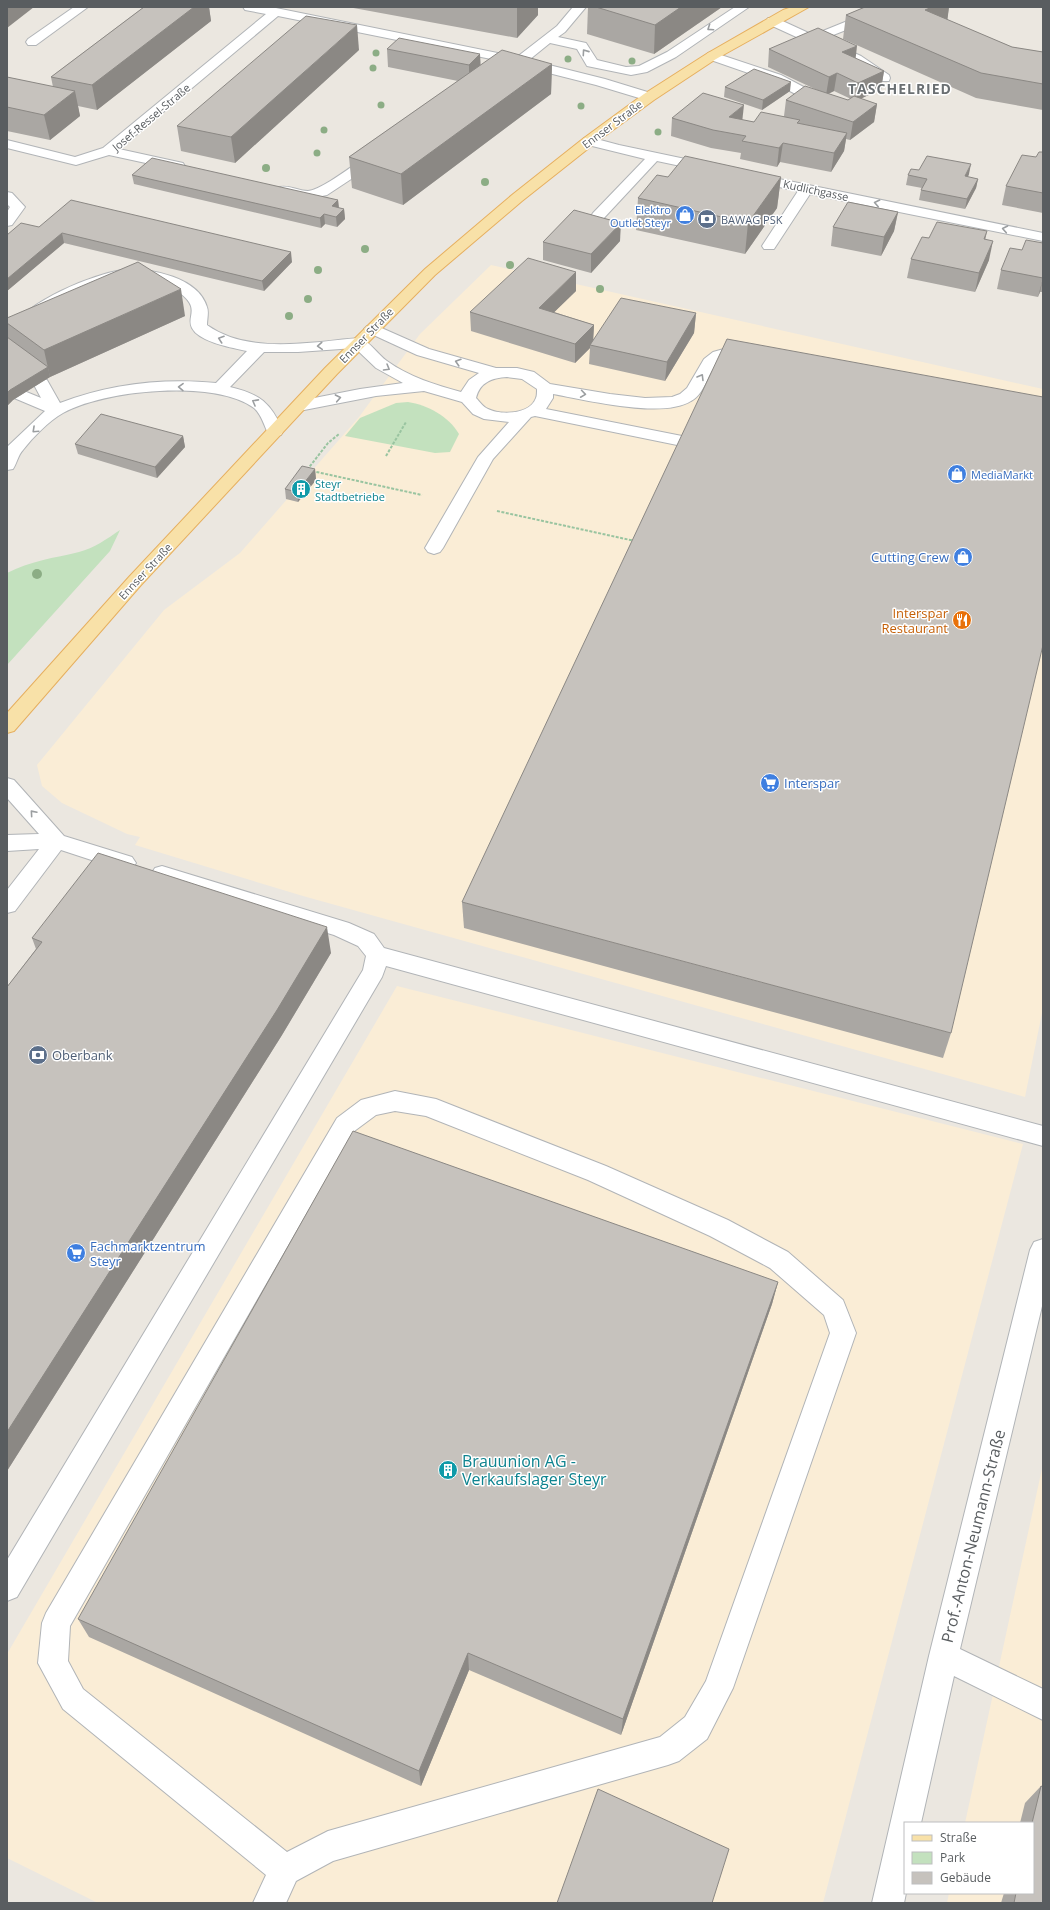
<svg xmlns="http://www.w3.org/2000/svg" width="1050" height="1910" font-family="'Open Sans',sans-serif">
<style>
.commercial{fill:#faedd6}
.green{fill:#c3e1be}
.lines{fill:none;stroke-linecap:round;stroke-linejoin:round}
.minor-casing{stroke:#b1b4b7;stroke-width:2}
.major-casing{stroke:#e6af5f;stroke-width:2}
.path{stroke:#99c4a0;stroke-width:2;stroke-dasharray:3 1.5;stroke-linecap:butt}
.minor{fill:#fff;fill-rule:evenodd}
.major{fill:#f8e1a8;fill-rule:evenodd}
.tree{fill:#8cad85}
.wall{fill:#aaa7a3;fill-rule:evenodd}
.shaded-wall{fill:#8b8884}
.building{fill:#c6c2bd;stroke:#8b8884}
.oneway{stroke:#9b9ea0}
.labels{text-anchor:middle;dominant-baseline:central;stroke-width:3;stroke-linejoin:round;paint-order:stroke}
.far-street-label{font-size:11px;fill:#595d60;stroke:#fff}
.far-shop-label{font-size:11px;fill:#366cbe;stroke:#fff;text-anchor:end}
.far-service-label{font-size:11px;fill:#4e5e75;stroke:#fff;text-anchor:start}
.far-culture-label{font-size:11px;fill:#0d838f;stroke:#fff;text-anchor:start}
.shop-label{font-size:13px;fill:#366cbe;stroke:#fff;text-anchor:start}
.food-label{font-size:13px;fill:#c56008;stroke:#fff;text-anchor:end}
.service-label{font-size:13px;fill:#4e5e75;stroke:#fff;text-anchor:start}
.far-district-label{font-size:14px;font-weight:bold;letter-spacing:1px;fill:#6a6f72;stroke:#fff}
.near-culture-label{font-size:16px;fill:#0d838f;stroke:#fff;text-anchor:start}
.near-street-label{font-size:16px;fill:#595d60;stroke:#fff}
</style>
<rect width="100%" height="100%" fill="#ebe7e0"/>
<!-- commercial -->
<g class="commercial">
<polygon points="491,265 1043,389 1043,1008 1025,1097 303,896 135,845 140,837 127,834 62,803 42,786 37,765 164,610 240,553 359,417 420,334"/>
<polygon points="397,986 1023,1144 823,1903 98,1903 7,1858 7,1654"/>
<polygon points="1043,1464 1043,1903 947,1903 949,1893 1033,1893 1033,1823 965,1823"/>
</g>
<!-- green -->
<g class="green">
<path d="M408 402C428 405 448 416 459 434L450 452 435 453 345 436 360 418 396 403Z"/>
<path d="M120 530 110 551 7 665V573C30 561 54 558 79 552 94 548 107 539 120 530Z"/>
</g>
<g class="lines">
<defs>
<g id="minor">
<polygon points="74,7 88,7 36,45 28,45 26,42 28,39"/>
<polygon points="243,7 276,8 517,57 557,26 573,7 586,7 565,32 558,37 586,43 597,60 626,67 639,66 667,52 735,7 749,7 676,57 647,72 631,75 587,66 577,49 550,43 529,60 605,79 654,94 656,97 649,101 596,85 501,61 278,16 119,149 183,163 185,166 183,169 178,170 109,155 76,165 7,148 7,140 75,157 103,148 266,14 245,10"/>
<polygon points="882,7 899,7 897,10 823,39 861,56 889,75 890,78 889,81 879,81 851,62 768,24 766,21 768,18 776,18 813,35"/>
<polygon points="712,52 781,75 830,101 832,104 830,107 820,107 771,81 708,59 706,56 708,53"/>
<polygon points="589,137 619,145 709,164 714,165 716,168 714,171 709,172 657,161 603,219 593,219 591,216 593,213 645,159 584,144 582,141 584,138"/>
<path d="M375 153 380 154 382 157 380 160 327 195 307 199 280 193 278 190 280 187C290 185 298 191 308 191 322 190 356 163 370 154Z"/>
<polygon points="750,173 1043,233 1043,241 810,194 774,249 764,249 762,246 798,191 745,180 743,177 745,174"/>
<polygon points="7,192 12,193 25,207 12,225 7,226 7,212 10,207 7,204"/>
<path d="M126 269C152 269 198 277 207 307 209 312 207 319 207 325 249 355 310 342 359 338 370 341 378 355 387 361 409 377 436 385 461 392L469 380 479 373 417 355 367 332 364 329 367 326H377L429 349 496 368H517L534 372 550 384 610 394 645 398 672 397 680 394 687 388 704 359 713 352 731 347 755 350 757 353 755 356C745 359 734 354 724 358 707 367 708 392 691 401 663 419 586 400 553 394V398L546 409 687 437 693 438 695 442 693 446 687 447 535 416 531 417 493 459 443 548 440 552 434 554 428 552 425 548 478 457 509 422 484 419 473 414 462 402 424 391 376 396 299 411 293 409 291 406 293 403 299 401 360 389 403 383 376 368 355 348 298 352H264L230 387C260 394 271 403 283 431L281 435 275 436 269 435C264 426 262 415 254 408 215 379 104 390 63 413 49 421 33 437 23 450 18 455 17 463 13 469L7 470V447L45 411 7 395V384L41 398 33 383 35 380 41 378 47 380 60 403C110 384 163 378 216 383L247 351C233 348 199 342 192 328 186 316 201 309 180 293 170 286 156 279 144 278 101 273 36 311 13 345L7 347V331C32 299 88 276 126 269ZM507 377 522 379 537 389C537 392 537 396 536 398 530 415 500 415 488 409 483 407 480 402 476 398 480 382 492 378 507 377Z"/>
<polygon points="7,778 14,780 64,836 132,857 136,863 132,869 125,871 61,850 15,911 7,913 7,890 39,849 7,851 7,835 39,834 7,798"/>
<polygon points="162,866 349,923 374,934 384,948 1043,1126 1043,1146 386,966 382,977 17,1597 7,1601 7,1560 363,970 366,956 358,946 334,935 155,880 151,874 155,868"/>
<path d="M395 1091 436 1099 606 1166 728 1220 788 1252 843 1300 856 1333 733 1688 707 1739 679 1761 668 1765 333 1861 296 1881 286 1903H253L266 1875 63 1709 38 1663 42 1623 46 1613 337 1118 361 1100ZM395 1111 426 1116 588 1180 710 1236 770 1268 824 1315 830 1333 706 1681 685 1717 660 1737 328 1831 287 1852 83 1689 68 1661 70 1626 353 1132 376 1115Z"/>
<polygon points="1043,1239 1043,1302 960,1649 1043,1689 1043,1720 954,1676 921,1823 905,1823 906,1893 904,1903 872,1903 929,1656 1030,1250 1034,1242"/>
</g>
<polygon id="major" points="792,7 809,7 716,59 654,100 594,144 522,201 435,275 337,374 141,585 14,731 7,733 7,713 129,577 325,368 425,269 512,195 584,138 644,94 708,53 783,10"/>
</defs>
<!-- minor casing -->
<use href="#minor" class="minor-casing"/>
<!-- major casing -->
<use href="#major" class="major-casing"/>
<!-- path -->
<g class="path">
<polyline points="386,456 406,422"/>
<polyline points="307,470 328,443 339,434"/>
<polyline points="312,471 422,495"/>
<polyline points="497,511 635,541"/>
</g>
<!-- minor -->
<use href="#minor" class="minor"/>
<!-- major -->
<use href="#major" class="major"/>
</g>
<!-- trees -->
<g class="tree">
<circle cx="376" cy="53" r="3.5"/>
<circle cx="568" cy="59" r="3.5"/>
<circle cx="632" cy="61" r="3.5"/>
<circle cx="373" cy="68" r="3.5"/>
<circle cx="381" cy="105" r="3.5"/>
<circle cx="581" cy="106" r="3.5"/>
<circle cx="324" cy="130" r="3.5"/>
<circle cx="658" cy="132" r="3.5"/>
<circle cx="317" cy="153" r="3.5"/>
<circle cx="266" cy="168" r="4"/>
<circle cx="485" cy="182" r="4"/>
<circle cx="365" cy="249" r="4"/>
<circle cx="510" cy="265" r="4"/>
<circle cx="318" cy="270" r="4"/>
<circle cx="600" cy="289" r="4"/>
<circle cx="308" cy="299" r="4"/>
<circle cx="289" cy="316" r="4"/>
<circle cx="37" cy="574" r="5"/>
</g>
<!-- wall -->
<g class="wall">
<polygon points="144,7 209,7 211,21 97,110 78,106 80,116 50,140 7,131 7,77 53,87 51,77"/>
<polygon points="348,7 538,7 538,15 517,38"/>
<polygon points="588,7 722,7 654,54 587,34"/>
<polygon points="865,7 949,7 947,20 1012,47 1043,52 1043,110 976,98 843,39 846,15"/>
<polygon points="387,49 480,65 552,64 551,94 403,205 352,188 349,157 458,81 388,67"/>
<path d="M769 49 855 58 884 71 881 89 860 99 877 104 874 122 850 140 846 139 844 151 831 172 780 162 777 167 740 159 741 153 711 148 671 136 672 118 742 120 754 122 784 116 786 100 817 90 768 67ZM834 91 851 99 848 100 828 94Z"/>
<polygon points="359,50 235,163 181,151 177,126"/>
<polygon points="725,87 790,91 762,110 724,97"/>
<polygon points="1043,152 1043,213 1002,205 1006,186 1036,157"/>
<polygon points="919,170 969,174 968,177 978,179 976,188 965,209 919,200 921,190 922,188 906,185 908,175"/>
<polygon points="132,175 338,200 339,208 344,209 345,219 337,227 325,224 321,228 134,184"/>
<polygon points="668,177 781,177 777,208 745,254 636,230 638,198"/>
<polygon points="898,212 894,231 881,256 831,246 833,227"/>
<polygon points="39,227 292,262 264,291 64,243 7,291 7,235"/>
<polygon points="929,238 986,240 989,260 975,292 907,278 911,259"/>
<polygon points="620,241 591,273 543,260 543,242"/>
<polygon points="1043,243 1043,292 1040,292 1038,297 997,289 1001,270 1022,250"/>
<polygon points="576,291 554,312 594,325 593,339 696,313 694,333 665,381 589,364 590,348 575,363 471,331 470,312"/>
<polygon points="185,316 50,377 13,400 7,406 7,318"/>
<polygon points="183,436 185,447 157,478 78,454 75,444"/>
<polygon points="315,469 316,480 298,502 286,499 285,489"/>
<polygon points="462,902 951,1033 943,1058 464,928"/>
<polygon points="32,938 331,953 282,1035 7,1471 7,987 36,949"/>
<polygon points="778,1282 772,1304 621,1735 469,1670 421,1786 89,1637 78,1619"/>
<polygon points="1041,1786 1043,1903 1001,1903 1004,1893 1033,1893 1033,1823 1020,1823 1025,1803"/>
</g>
<!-- shaded-wall -->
<g class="shaded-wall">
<polygon points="7,7 34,7 7,28"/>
<polygon points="194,7 209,7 211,21 97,110 92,85"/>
<polygon points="518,7 538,7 538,15 517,38 517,8"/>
<polygon points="681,7 722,7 654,54 655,25"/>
<polygon points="932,7 949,7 947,23 925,10"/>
<polygon points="357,25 359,50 235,163 231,137"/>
<polygon points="857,46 855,64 842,52"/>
<polygon points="480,54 481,71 469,83 469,65"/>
<polygon points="552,64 551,94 403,205 401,174"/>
<polygon points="884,71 881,89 856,101 858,83"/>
<polygon points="837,73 834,91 826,95 829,77"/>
<polygon points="791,82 790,91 762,110 763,100"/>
<polygon points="75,91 80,116 50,140 44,115"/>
<polygon points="877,104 874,122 850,140 853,122"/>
<polygon points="744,105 742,123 729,117"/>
<polygon points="847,133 844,151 831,172 834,153"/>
<polygon points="783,143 780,162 777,167 779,148"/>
<polygon points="971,164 969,174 963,186 965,176"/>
<polygon points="781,177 777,208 745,254 748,223"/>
<polygon points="978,179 976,188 965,209 967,199"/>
<polygon points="338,200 339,210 332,206"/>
<polygon points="344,209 345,219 337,227 336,217"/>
<polygon points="898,212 894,231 881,256 884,237"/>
<polygon points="324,214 325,224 321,228 320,218"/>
<polygon points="621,223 620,241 591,273 591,254"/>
<polygon points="987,231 983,250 984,239"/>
<polygon points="62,233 64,243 7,291 7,279"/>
<polygon points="993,241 989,260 975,292 979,273"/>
<polygon points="291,252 292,262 264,291 262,281"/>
<polygon points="576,272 576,291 539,327 539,308"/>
<polygon points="1043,278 1040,292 1038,297"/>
<polygon points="181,289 185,316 50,377 44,350"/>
<polygon points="696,313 694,333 665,381 667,362"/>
<polygon points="594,325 593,344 590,345 590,348 575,363 575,344"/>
<polygon points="48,367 50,377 13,400 7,406 7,393 10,390"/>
<polygon points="183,436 185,447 157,478 155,467"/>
<polygon points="315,469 316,480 298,502 297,492"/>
<polygon points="327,927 331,953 282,1035 7,1471 7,1432"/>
<polygon points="778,1282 772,1304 621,1735 623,1719"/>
<polygon points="468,1653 469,1670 421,1786 419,1771"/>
</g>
<!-- building -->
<g class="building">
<polygon points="144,7 194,7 92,85 51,77"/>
<polygon points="596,7 681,7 655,25"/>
<polygon points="865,7 932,7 925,10 1012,47 1043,52 1043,84 981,73 846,15"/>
<polygon points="306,16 357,25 231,137 177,126"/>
<polygon points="818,28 857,46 842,52 884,71 858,83 837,73 829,77 769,49"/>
<polygon points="399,38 480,54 469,65 387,49"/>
<polygon points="502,50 552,64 401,174 349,157"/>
<polygon points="754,69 791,82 763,100 725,87"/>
<polygon points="7,77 75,91 44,115 7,107"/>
<polygon points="805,86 848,100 854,96 877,104 853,122 786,100"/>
<polygon points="703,93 744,105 729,117 754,122 761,112 800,120 797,123 847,133 834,153 783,143 779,148 742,141 746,136 713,130 672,118"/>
<polygon points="1039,152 1043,152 1043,193 1006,186 1022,155 1036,157"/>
<polygon points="685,156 781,177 748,223 638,198 657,175 668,177"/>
<polygon points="927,156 971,164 965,176 978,179 967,199 921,190 927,179 908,175 911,169 919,170"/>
<polygon points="152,158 338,200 332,206 344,209 336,217 324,214 320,218 132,175"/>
<polygon points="71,200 291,252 262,281 62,233 7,279 7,235 21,223 39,227"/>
<polygon points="848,202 898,212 884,237 833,227"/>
<polygon points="574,210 621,223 591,254 543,242"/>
<polygon points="937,222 987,231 984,239 993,241 979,273 911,259 922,237 929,238"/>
<polygon points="1026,240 1043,243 1043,278 1001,270 1010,248 1022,250"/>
<polygon points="528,258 576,272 539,308 594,325 575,344 470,312"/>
<polygon points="138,262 181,289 44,350 7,323 7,318"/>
<polygon points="621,298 696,313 667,362 590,345"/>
<polygon points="7,337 48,367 10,390 7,393"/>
<polygon points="727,339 1043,397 1043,645 951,1033 462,902"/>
<polygon points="101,414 183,436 155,467 75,444"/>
<polygon points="302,466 315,469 297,492 285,489"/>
<polygon points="98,853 327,927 277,1010 7,1432 7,987 42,942 32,938"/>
<polygon points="353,1131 778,1282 623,1719 468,1653 419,1771 78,1619"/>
<polygon points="1041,1786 1043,1787 1043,1903 1014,1903 1016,1893 1033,1893 1033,1823 1032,1823"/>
<polygon points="598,1789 729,1849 712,1903 557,1903"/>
</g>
<!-- one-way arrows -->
<defs><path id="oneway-chevron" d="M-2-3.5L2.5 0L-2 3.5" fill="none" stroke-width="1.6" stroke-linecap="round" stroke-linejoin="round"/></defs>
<g class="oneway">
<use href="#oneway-chevron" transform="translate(710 28) rotate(146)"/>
<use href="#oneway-chevron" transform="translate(585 52) rotate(-125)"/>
<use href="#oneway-chevron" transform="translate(877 203) rotate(-168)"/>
<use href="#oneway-chevron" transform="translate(1005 229) rotate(-169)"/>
<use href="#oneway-chevron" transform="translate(221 339) rotate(-161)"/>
<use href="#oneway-chevron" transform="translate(320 346) rotate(176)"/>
<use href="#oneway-chevron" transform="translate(458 362) rotate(-163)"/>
<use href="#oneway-chevron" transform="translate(387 368) rotate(30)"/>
<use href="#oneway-chevron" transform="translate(701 377) rotate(-59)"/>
<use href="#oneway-chevron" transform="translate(181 387) rotate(-179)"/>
<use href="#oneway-chevron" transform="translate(583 394) rotate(8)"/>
<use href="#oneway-chevron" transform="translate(338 398) rotate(-11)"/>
<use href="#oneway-chevron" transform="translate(255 402) rotate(-151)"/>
<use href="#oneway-chevron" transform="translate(35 430) rotate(137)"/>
<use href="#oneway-chevron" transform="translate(33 813) rotate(-131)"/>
</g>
<!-- icons -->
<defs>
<symbol id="shop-disc" viewBox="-11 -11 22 22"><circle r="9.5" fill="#3f7fe0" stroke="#fff"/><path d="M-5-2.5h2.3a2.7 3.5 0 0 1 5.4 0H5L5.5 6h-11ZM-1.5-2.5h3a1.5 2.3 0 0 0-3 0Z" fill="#fff"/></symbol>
<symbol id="bank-disc" viewBox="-11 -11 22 22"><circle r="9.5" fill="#5c6f8a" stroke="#fff"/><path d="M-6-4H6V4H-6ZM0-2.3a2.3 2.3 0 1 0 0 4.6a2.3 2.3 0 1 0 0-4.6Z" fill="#fff"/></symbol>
<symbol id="building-disc" viewBox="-11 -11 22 22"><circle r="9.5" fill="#0f9aa8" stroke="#fff"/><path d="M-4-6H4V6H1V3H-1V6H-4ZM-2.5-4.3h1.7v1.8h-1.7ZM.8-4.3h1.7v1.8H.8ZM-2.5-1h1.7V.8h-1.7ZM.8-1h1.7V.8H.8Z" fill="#fff"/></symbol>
<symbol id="restaurant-disc" viewBox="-11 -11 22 22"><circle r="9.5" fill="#e8710a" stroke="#fff"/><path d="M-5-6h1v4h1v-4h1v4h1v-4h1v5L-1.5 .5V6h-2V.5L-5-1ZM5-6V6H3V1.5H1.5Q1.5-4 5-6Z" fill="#fff"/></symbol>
<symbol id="supermarket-disc" viewBox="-11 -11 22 22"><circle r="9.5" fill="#3f7fe0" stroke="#fff"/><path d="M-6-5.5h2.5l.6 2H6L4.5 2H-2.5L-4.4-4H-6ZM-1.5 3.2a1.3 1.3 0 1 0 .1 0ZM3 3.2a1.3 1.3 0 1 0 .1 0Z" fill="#fff"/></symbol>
</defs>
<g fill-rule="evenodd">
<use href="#shop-disc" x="674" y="204" width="22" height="22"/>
<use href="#bank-disc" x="696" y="208" width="22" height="22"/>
<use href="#shop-disc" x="946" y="463" width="22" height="22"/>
<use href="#building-disc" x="290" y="478" width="22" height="22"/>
<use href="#shop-disc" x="952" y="546" width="22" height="22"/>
<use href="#restaurant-disc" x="951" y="609" width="22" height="22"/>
<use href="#supermarket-disc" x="759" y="772" width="22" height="22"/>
<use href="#bank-disc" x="27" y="1044" width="22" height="22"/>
<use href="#supermarket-disc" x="65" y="1242" width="22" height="22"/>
<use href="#building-disc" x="437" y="1459" width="22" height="22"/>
</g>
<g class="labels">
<!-- far-street labels -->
<g class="far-street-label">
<text transform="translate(151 117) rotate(-40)">Josef-Ressel-Straße</text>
<text transform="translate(612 124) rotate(-37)">Ennser Straße</text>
<text transform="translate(816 190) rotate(12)">Kudlichgasse</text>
<text transform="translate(366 335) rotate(-46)">Ennser Straße</text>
<text transform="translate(145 571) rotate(-47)">Ennser Straße</text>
</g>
<!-- far-shop labels -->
<g class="far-shop-label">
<text x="671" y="209">Elektro<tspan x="671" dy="13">Outlet Steyr</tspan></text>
<text x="971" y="474" text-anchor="start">MediaMarkt</text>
</g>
<!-- far-service labels -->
<g class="far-service-label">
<text x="721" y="219">BAWAG PSK</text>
</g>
<!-- far-culture labels -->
<g class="far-culture-label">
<text x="315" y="483">Steyr<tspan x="315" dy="13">Stadtbetriebe</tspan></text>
</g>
<!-- shop labels -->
<g class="shop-label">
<text x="949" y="557" text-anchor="end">Cutting Crew</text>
<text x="784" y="783">Interspar</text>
<text x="90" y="1246">Fachmarktzentrum<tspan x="90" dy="15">Steyr</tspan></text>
</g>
<!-- food labels -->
<g class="food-label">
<text x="948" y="613">Interspar<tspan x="948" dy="15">Restaurant</tspan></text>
</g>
<!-- service labels -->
<g class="service-label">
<text x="52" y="1055">Oberbank</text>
</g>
<!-- far-district labels -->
<g class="far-district-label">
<text x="900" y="88">TASCHELRIED</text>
</g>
<!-- near-culture labels -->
<g class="near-culture-label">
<text x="462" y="1461">Brauunion AG -<tspan x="462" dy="18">Verkaufslager Steyr</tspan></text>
</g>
<!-- near-street labels -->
<g class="near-street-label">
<text transform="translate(973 1536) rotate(-76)">Prof.-Anton-Neumann-Straße</text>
</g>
</g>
<!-- border -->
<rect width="1050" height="1910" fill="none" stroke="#595d60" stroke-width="16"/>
<!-- legend -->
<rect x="904" y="1822" width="130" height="72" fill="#ffffff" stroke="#bdbebf"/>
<rect x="912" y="1835" width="20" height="6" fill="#f8e1a8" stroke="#bdbebf"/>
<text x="940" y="1842" font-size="12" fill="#595d60">Straße</text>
<rect x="912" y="1852" width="20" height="12" fill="#c3e1be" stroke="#bdbebf"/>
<text x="940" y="1862" font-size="12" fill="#595d60">Park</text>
<rect x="912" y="1872" width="20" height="12" fill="#c6c2bd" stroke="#bdbebf"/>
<text x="940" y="1882" font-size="12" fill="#595d60">Gebäude</text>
</svg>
